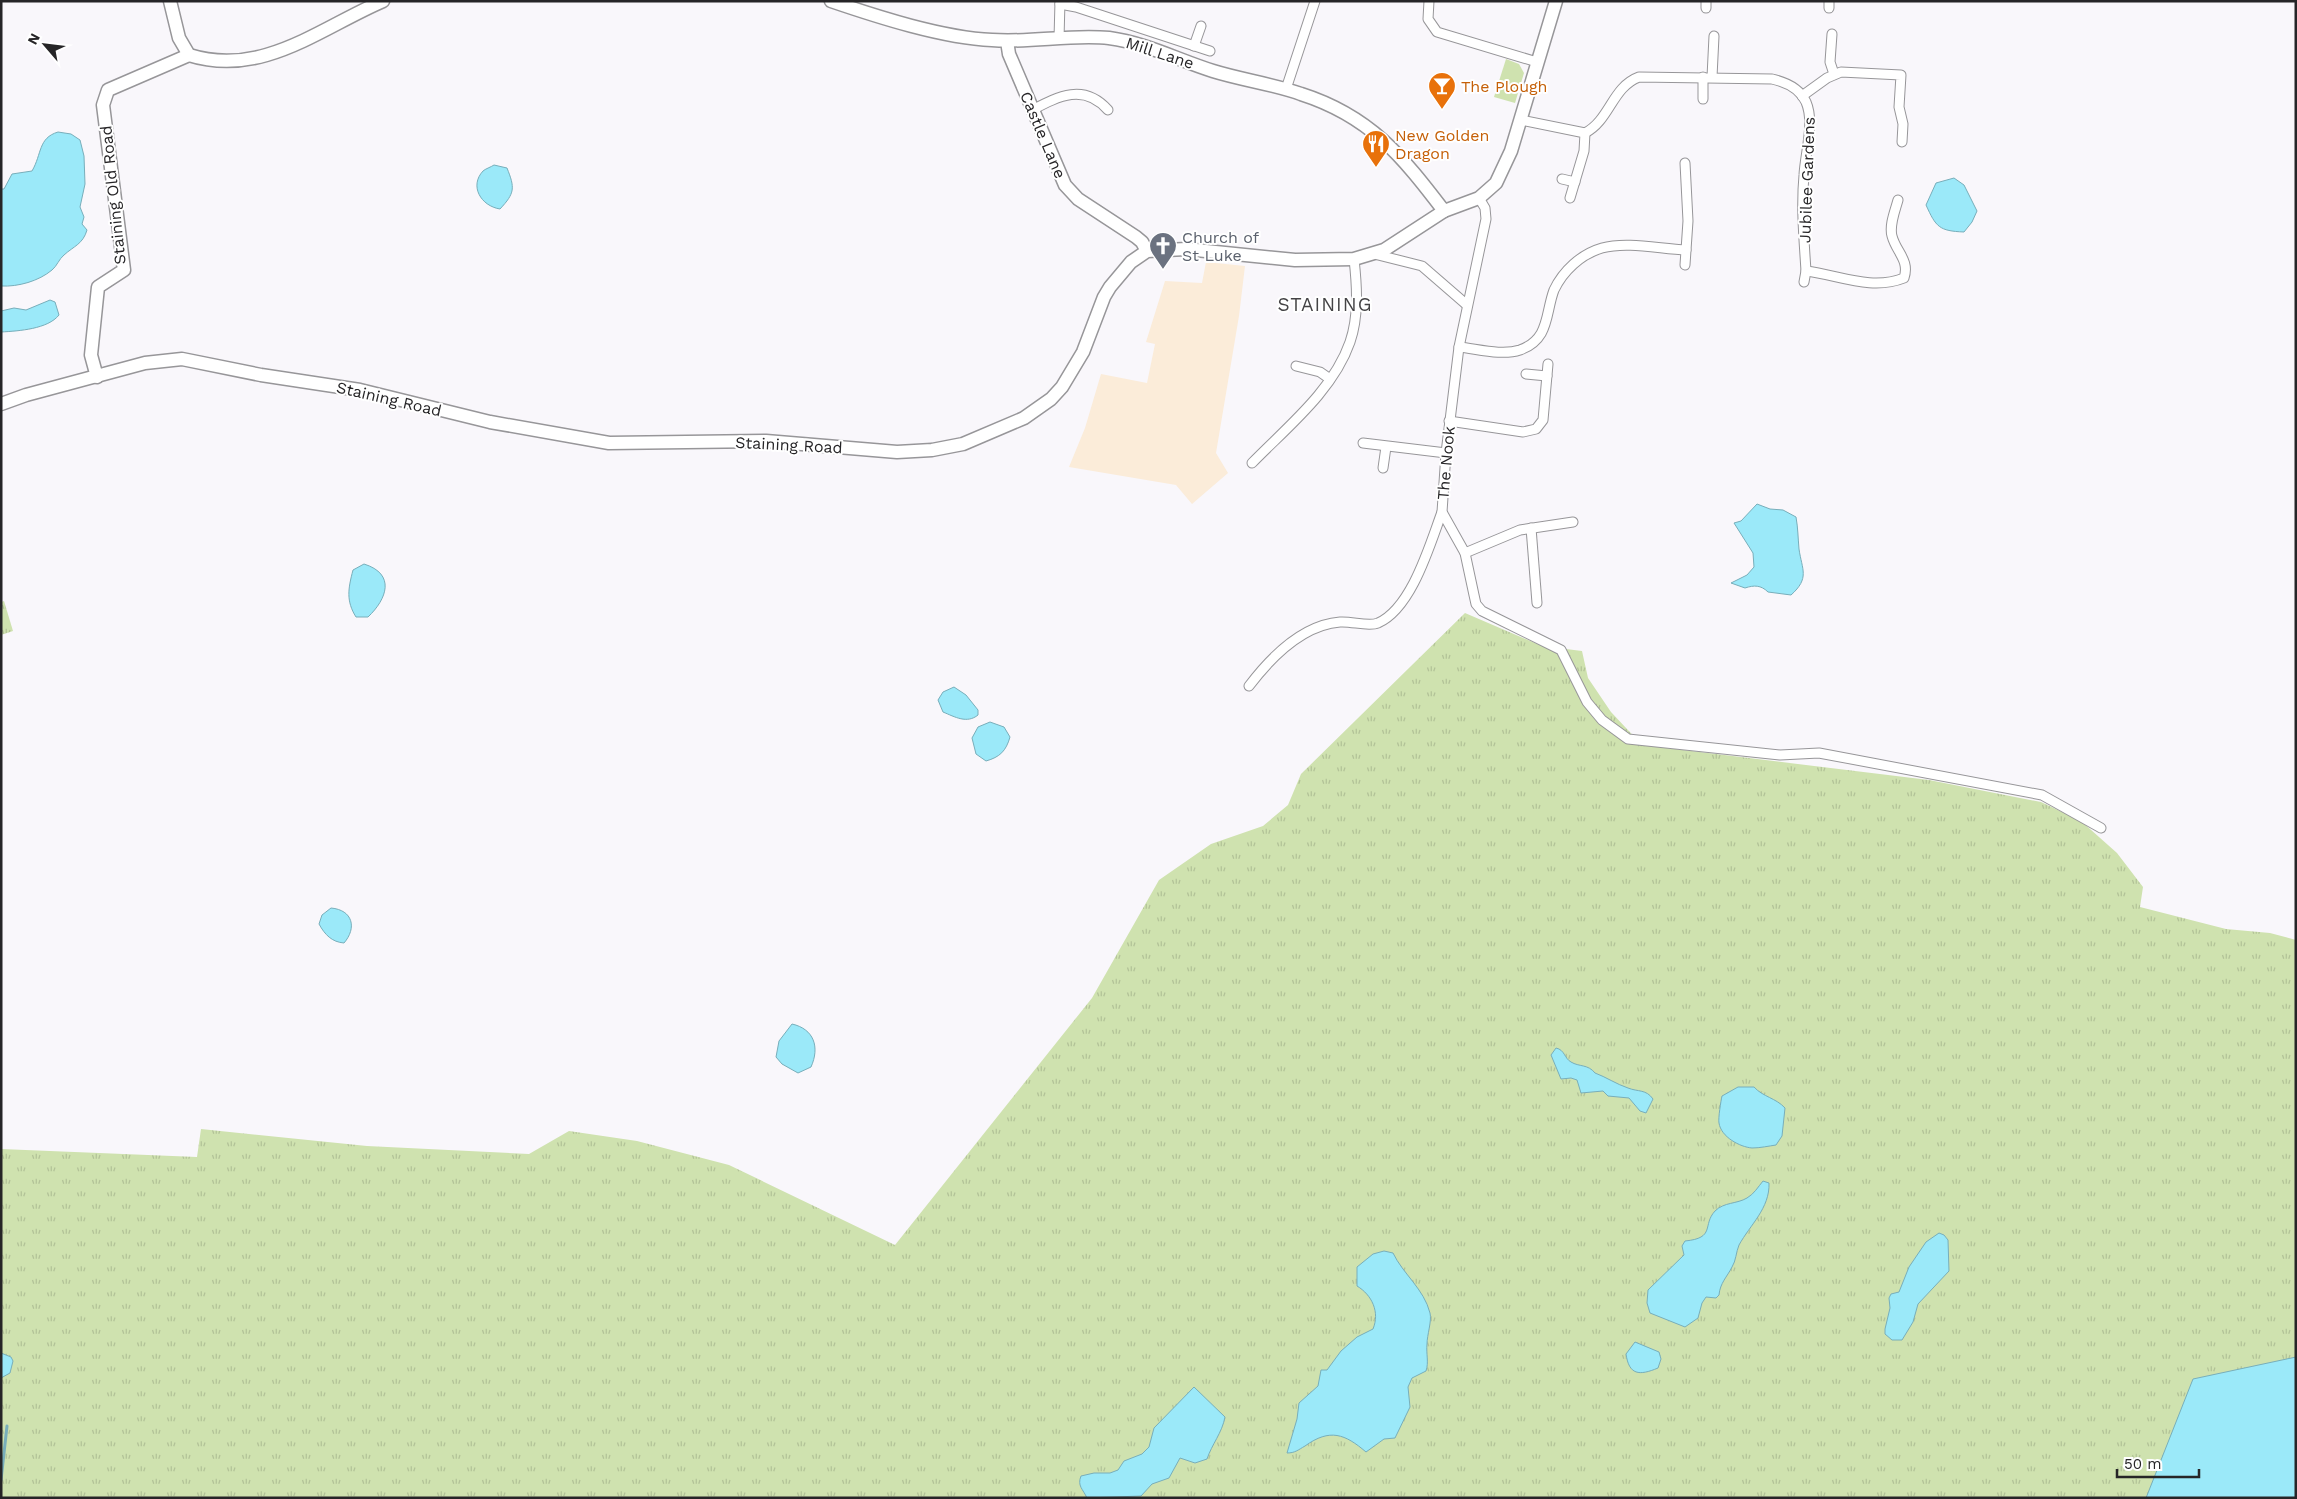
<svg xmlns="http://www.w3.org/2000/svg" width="2297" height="1499" font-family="'Work Sans',sans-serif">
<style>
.education{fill:#fbecd9}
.grass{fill:url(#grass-tufts)}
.garden{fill:#cfe2af}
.water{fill:#9be9f9;stroke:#78aeba}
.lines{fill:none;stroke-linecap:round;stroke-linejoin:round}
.stream{stroke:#78aeba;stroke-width:3}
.street-casing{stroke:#979699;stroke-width:11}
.secondary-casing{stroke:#979699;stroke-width:15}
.street{stroke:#fff;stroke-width:9}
.secondary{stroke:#fff;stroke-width:12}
.labels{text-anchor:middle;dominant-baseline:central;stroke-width:4;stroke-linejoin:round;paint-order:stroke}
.street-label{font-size:16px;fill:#262527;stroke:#fff}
.food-label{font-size:16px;fill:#c56008;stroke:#fff;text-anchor:start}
.worship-label{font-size:16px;fill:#5b616d;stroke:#fff;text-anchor:start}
.quarter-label{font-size:19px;letter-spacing:1px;fill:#444345;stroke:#fff}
</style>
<defs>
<pattern id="grass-tufts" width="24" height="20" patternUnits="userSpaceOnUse" patternTransform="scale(1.25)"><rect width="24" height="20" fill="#cfe2af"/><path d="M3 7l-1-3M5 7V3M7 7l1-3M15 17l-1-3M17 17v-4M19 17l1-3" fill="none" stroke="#b2c297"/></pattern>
</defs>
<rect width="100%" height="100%" fill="#f9f7fb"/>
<!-- education -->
<polygon class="education" points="1206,262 1245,266 1239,316 1216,453 1228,473 1192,504 1176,485 1069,467 1085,428 1101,374 1147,383 1155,344 1146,342 1165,281 1202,283"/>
<!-- grass -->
<g class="grass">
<polygon points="4,601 13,631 1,635 1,602"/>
<polygon points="1465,613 1542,646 1582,651 1588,678 1611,712 1642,745 1929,780 2041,802 2081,821 2117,853 2143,887 2140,907 2226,929 2270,933 2296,940 2296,1498 1,1498 1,1149 197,1157 201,1129 367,1146 529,1154 569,1131 637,1141 729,1165 895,1245 1092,998 1159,880 1211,844 1263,826 1288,805 1301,774"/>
</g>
<!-- garden -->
<polygon class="garden" points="1506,59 1519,64 1524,73 1515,103 1494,97"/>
<!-- water -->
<g class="water">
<path d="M58 132 71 134 80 140 84 156 85 184 80 207 84 217 82 224 87 230C83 244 74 246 64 255 59 259 57 266 52 270 39 281 18 287 1 286V189H4L12 174 32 171C42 154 38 138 58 132Z"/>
<path d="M494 165 507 168C515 188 515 193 500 209 481 206 469 186 483 171 485 169 491 167 494 165Z"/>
<path d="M1954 178 1964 185 1977 211 1972 222 1964 232C1939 231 1936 227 1926 205L1936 183Z"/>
<path d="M50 300 55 302 59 315C48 329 19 331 1 332V311L14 308 26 310Z"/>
<path d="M1757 504 1770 509 1783 510 1796 517C1798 528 1798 538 1799 549 1802 570 1810 578 1791 595L1768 592C1761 585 1754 585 1745 588L1731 583 1747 575 1754 567 1753 553 1734 523 1741 521Z"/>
<path d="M364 564C396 574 387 599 368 617H356C346 601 348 589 353 570Z"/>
<path d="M954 687 966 695 978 710V715C967 724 955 717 943 712L938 700 943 692Z"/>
<path d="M990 722 1004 727 1010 737C1006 751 1000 757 986 761L976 754 972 738 978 727Z"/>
<path d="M331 908C353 910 357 928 344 943 332 942 325 935 319 924L322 915Z"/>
<path d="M792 1024C814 1029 820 1047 811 1067L798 1073 782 1064 776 1057 779 1041Z"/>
<path d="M1556 1048C1565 1050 1564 1058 1571 1062 1579 1067 1588 1064 1595 1073 1606 1077 1616 1084 1628 1088 1638 1092 1646 1089 1653 1099L1646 1113 1640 1111 1629 1098 1608 1096 1603 1091 1581 1093 1577 1080 1571 1078 1561 1079 1551 1055Z"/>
<path d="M1738 1087H1754C1763 1097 1776 1098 1785 1108L1782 1136 1776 1145C1769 1146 1760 1148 1752 1148 1740 1147 1721 1137 1719 1123 1718 1119 1721 1100 1722 1096Z"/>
<path d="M1763 1181 1769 1183C1770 1208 1750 1225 1739 1245 1736 1252 1736 1261 1732 1267 1727 1277 1720 1283 1719 1295L1716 1298 1706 1297 1702 1303 1698 1318 1685 1327 1650 1313 1647 1303 1648 1290 1684 1255 1682 1246 1685 1241C1716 1238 1702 1225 1715 1211 1724 1202 1737 1204 1747 1198 1754 1194 1758 1187 1763 1181Z"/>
<polygon points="1939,1233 1944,1235 1948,1240 1949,1271 1918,1304 1913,1322 1902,1340 1892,1340 1885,1334 1885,1329 1890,1308 1889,1298 1891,1294 1899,1292 1909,1267 1926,1242"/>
<path d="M1384 1251 1393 1253C1403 1274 1424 1289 1430 1313 1432 1321 1427 1335 1427 1344 1426 1354 1429 1362 1426 1371L1412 1378 1408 1387 1410 1407 1395 1438 1384 1439 1366 1452C1345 1434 1330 1428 1305 1446 1298 1450 1295 1453 1287 1453L1297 1419 1299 1403 1318 1386 1321 1370H1327L1341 1351 1357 1337 1373 1329C1380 1312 1372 1295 1357 1286V1267L1373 1254Z"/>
<path d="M1635 1342 1659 1352 1661 1359 1658 1368C1639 1376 1629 1375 1626 1354Z"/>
<polygon points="1,1353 11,1357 13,1361 10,1373 1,1378"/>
<polygon points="2296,1357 2296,1498 2146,1498 2193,1379"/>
<path d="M1194 1387 1225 1417C1222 1433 1212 1444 1207 1459L1195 1463 1180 1458 1169 1478 1152 1484 1141 1496 1087 1498C1083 1489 1077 1486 1081 1476L1094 1473H1110L1118 1470 1124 1461 1142 1454 1149 1447 1154 1428Z"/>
</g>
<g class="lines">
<!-- stream -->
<polyline class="stream" points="1,1480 7,1426"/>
<defs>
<g id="street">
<polyline points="1429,1 1428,19 1437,32 1537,62"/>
<polyline points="1829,1 1829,8"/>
<polyline points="1060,4 1076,7 1210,51"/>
<polyline points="1706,8 1706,1"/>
<polyline points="1832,34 1830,62 1834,74"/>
<polyline points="1059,39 1060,1"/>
<polyline points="1194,46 1201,26"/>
<polyline points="1712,77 1714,36"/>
<polyline points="1286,89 1315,1"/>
<polyline points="1802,96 1827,78 1841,72 1901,75 1899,107 1903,124 1902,142"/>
<polyline points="1703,99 1703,77"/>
<path d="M1032 110C1059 96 1084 83 1108 110"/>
<polyline points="1521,120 1585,133 1584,151 1570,198"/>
<path d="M1585 133C1610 120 1612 87 1639 77L1772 79C1785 82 1800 89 1806 102 1815 123 1805 153 1804 175 1801 207 1804 239 1806 271L1804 282"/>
<polyline points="1562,179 1575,182"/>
<polyline points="1479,198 1485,208 1486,219 1459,347 1446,453 1442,512 1465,553 1474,595 1476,604 1482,611 1561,650 1587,702 1602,720 1628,739 1780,755 1819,753 2042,795 2101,828"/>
<polyline points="1374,254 1422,266 1467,305"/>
<polyline points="1685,265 1686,250"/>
<path d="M1806 271C1839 275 1871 291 1904 278 1910 260 1896 252 1892 236 1889 225 1895 211 1898 200"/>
<path d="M1459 347C1478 349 1502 356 1520 350 1550 339 1545 314 1554 290 1563 271 1581 254 1602 248 1627 241 1660 249 1686 250L1688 221 1685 163"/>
<polyline points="1296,366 1320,372 1330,379"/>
<polyline points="1526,374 1547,376"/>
<polyline points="1449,421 1523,432 1536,429 1543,420 1548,364"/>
<polyline points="1363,443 1446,453"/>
<path d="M1252 463C1286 428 1333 391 1350 342 1359 316 1357 286 1354 259"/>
<polyline points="1383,468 1386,447"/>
<polyline points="1531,528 1537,603"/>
<polyline points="1465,553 1520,530 1573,522"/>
<path d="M1249 686C1271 657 1302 625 1340 622 1352 621 1368 627 1378 623 1412 608 1430 544 1442 512"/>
</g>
<g id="secondary">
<path d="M170 1 179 38 189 55C262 78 320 28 383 1"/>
<path d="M831 1C878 17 943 38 992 40 1031 43 1071 34 1109 38 1146 43 1178 60 1213 71 1242 80 1273 84 1301 94 1370 116 1402 156 1444 211"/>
<polyline points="1007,41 1009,54 1065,185 1078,199 1136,237 1142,242 1147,251"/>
<polyline points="97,377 91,355 98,287 124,270 103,105 108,90 189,55"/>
<polyline points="1,404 26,395 145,363 182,359 261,375 360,390 490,422 609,443 766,441 897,452 932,450 963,444 1024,418 1051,399 1062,387 1083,352 1104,297 1110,287 1131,262 1147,251 1186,249 1295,260 1354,259 1384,250 1444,211 1479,198 1496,183 1511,151 1556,1"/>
</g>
</defs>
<!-- street casing -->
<use href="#street" class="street-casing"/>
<!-- secondary casing -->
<use href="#secondary" class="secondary-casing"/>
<!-- street -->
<use href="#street" class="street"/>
<!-- secondary -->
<use href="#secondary" class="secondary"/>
</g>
<!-- icons -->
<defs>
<symbol id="bar-pin" viewBox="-11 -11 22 30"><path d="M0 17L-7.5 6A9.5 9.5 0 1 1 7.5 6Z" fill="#e8710a" stroke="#fff"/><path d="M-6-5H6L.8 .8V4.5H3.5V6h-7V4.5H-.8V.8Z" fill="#fff"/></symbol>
<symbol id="restaurant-pin" viewBox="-11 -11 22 30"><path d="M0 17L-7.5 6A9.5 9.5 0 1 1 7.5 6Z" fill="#e8710a" stroke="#fff"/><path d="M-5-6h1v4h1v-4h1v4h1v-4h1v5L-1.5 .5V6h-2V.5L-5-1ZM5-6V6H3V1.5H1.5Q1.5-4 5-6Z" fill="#fff"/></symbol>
<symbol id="church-pin" viewBox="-11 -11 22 30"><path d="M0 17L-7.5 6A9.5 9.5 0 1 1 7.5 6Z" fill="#6b7280" stroke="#fff"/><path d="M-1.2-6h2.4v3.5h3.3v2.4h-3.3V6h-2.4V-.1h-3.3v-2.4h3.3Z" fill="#fff"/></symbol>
</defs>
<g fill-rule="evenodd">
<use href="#bar-pin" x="1426" y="70" width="32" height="43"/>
<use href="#restaurant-pin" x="1360" y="128" width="32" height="43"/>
<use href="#church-pin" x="1147" y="230" width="32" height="43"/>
</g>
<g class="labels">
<!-- street labels -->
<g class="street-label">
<text transform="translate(1160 53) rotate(18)">Mill Lane</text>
<text transform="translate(1043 135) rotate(67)">Castle Lane</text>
<text transform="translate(1807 180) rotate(-88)">Jubilee Gardens</text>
<text transform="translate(113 195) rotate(-96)">Staining Old Road</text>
<text transform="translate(389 399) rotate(13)">Staining Road</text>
<text transform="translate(789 445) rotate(3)">Staining Road</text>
<text transform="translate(1446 463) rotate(-85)">The Nook</text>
</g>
<!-- food labels -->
<g class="food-label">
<text x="1461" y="86">The Plough</text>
<text x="1395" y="135">New Golden<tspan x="1395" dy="18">Dragon</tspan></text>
</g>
<!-- worship labels -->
<g class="worship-label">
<text x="1182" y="237">Church of<tspan x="1182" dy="18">St Luke</tspan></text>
</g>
<!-- quarter labels -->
<g class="quarter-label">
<text x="1325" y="304">STAINING</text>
</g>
</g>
<!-- border -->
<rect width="2297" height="1499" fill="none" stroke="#262527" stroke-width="5"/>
<!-- north arrow -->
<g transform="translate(45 45) rotate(298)" stroke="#ffffff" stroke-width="4" paint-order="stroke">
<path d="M0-4L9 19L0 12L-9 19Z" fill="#262527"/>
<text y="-8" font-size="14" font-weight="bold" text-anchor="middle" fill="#262527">N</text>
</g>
<!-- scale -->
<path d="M2117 1469v8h82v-8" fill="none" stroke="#262527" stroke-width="2.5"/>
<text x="2124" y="1469" font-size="15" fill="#262527" stroke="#ffffff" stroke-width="4" paint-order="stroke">50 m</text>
</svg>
